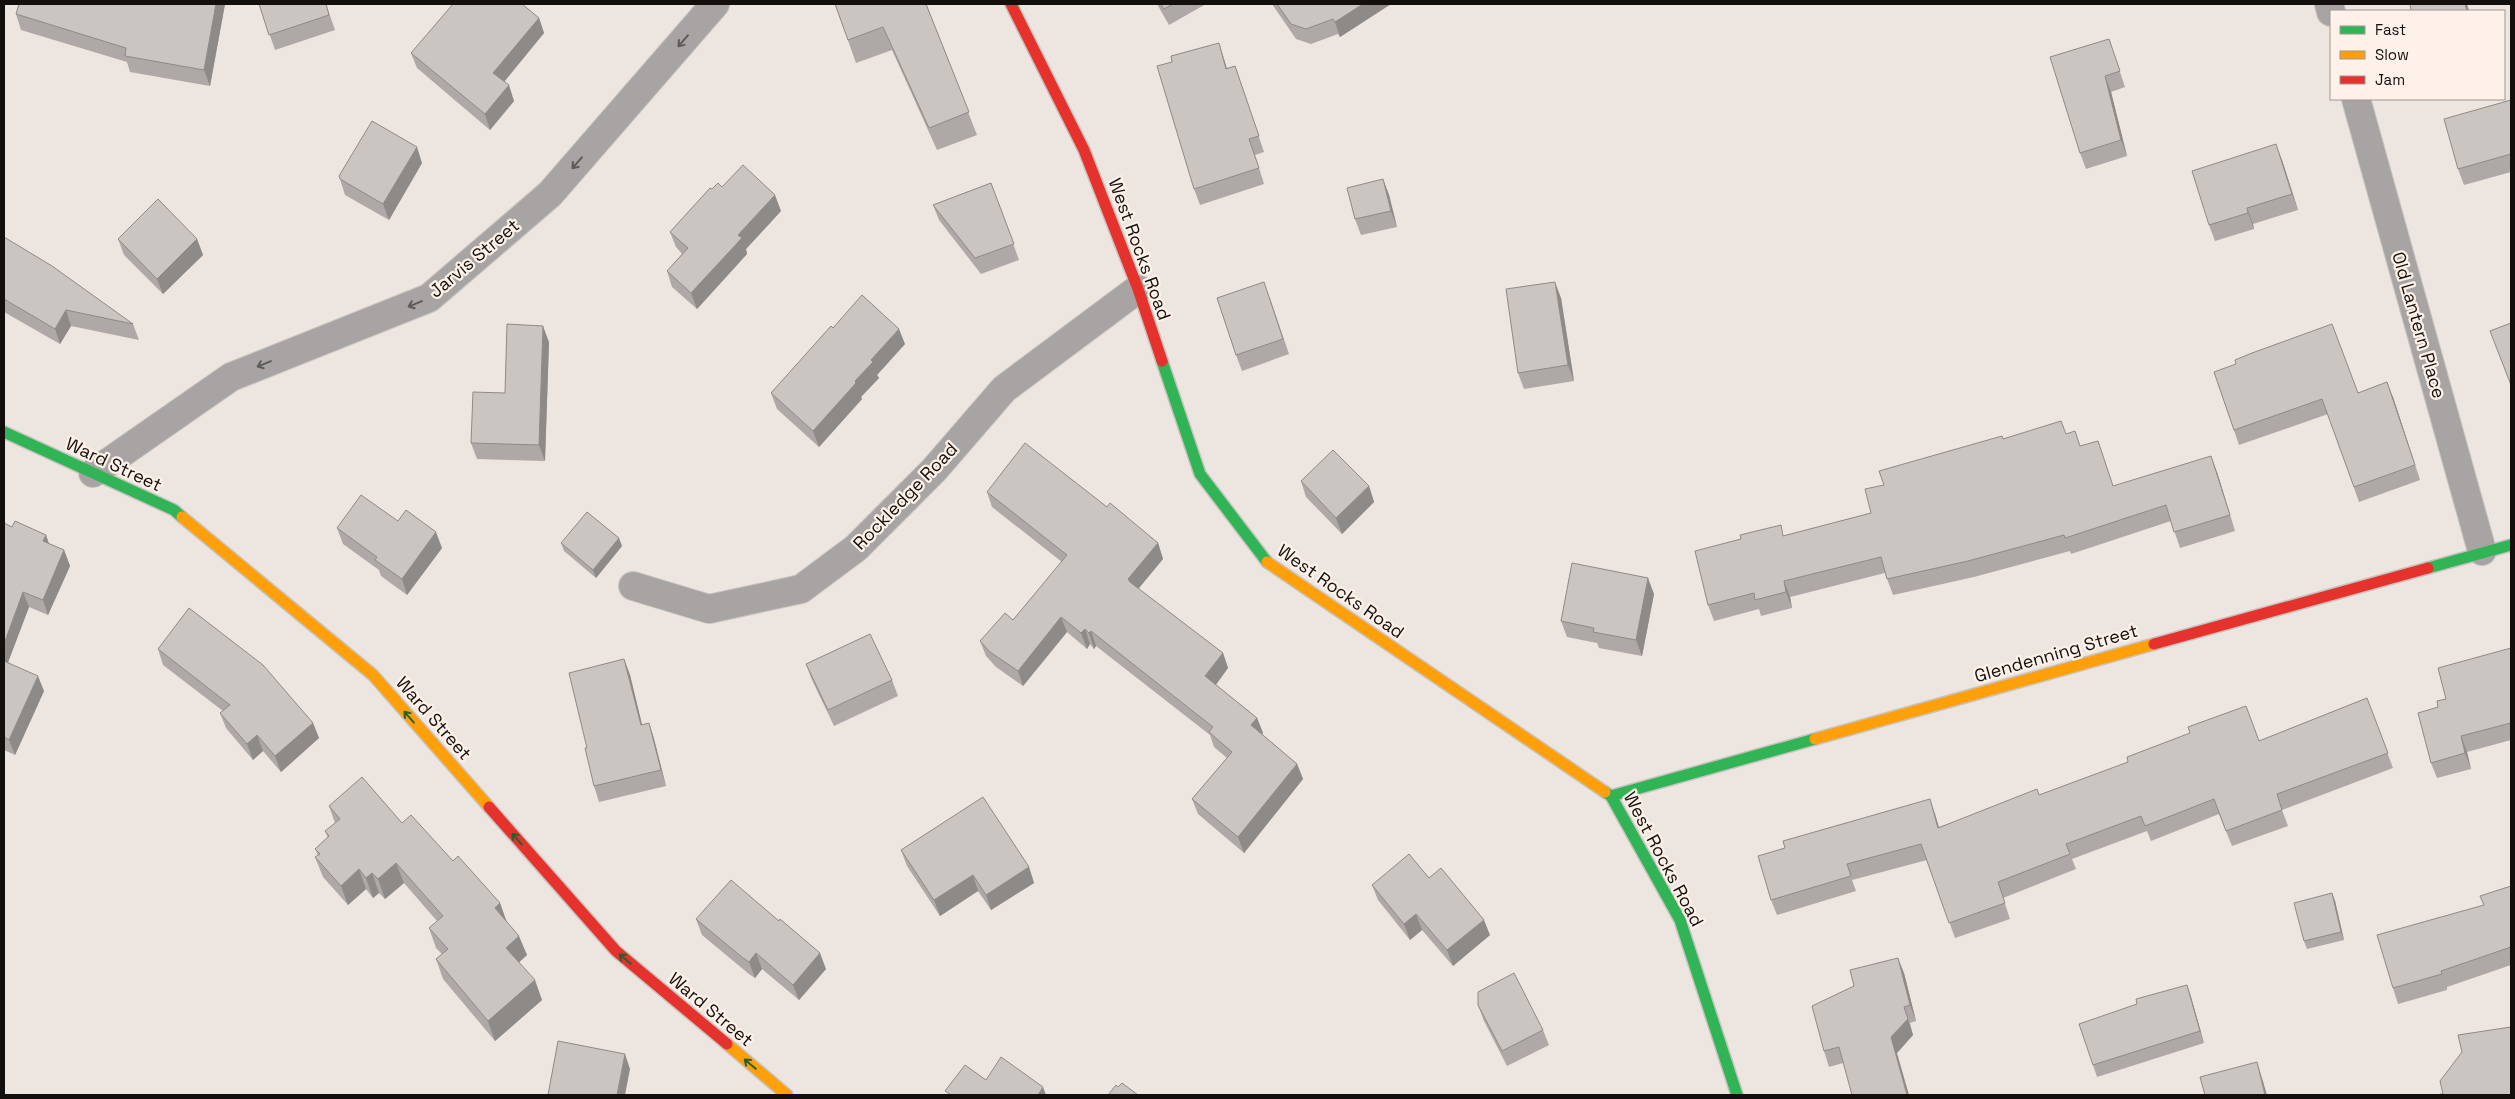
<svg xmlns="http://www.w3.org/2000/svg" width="2515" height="1099" font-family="'Space Grotesk',sans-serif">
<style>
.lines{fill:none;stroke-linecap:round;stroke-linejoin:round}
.street-casing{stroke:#c8c3bf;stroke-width:30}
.fast-casing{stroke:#c8c3bf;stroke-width:14}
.slow-casing{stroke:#c8c3bf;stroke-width:14}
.jam-casing{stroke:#c8c3bf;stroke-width:14}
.street{stroke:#a7a4a3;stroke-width:28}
.fast{stroke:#30b455;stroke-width:11}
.slow{stroke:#ff9f0a;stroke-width:11}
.jam{stroke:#e5322d;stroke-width:11}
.wall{fill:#aea9a6}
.shaded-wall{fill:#8d8a87}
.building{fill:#cac5c1;stroke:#8d8a87}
.oneway{stroke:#5d5a58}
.oneway2{stroke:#226230}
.labels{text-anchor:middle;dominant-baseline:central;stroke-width:4.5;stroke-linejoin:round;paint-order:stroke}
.street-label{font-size:18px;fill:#130f0c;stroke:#fef1e9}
</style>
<rect width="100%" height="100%" fill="#ece5e0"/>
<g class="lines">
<defs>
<g id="street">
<polyline points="2329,4 2331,12"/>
<polyline points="2356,99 2482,551"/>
<polyline points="93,473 231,377 429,298 550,194 715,4"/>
<polyline points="633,586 709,609 801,589 856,548 934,470 1004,389 1138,289"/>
</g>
<g id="fast">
<polyline points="1162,361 1200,474 1267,562"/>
<polyline points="4,432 174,510 182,517"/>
<polyline points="2428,568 2511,545"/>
<polyline points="1605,792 1611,796 1680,920 1737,1095"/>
<polyline points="1611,796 1815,739"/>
</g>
<g id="slow">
<polyline points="182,517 373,675 489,807"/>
<polyline points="1267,562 1605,792"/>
<polyline points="1815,739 2154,644"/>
<polyline points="727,1044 787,1095"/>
</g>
<g id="jam">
<polyline points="1011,4 1084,150 1138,289 1162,361"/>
<polyline points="2154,644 2428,568"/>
<polyline points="489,807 616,951 727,1044"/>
</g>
</defs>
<!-- street casing -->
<use href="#street" class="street-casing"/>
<!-- fast casing -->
<use href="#fast" class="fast-casing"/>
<!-- slow casing -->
<use href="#slow" class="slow-casing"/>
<!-- jam casing -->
<use href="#jam" class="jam-casing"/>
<!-- street -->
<use href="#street" class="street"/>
<!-- fast -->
<use href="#fast" class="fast"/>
<!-- slow -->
<use href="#slow" class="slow"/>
<!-- jam -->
<use href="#jam" class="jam"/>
</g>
<!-- wall -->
<g class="wall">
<polygon points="225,4 210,86 130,72 127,62 21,30 16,14"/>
<polygon points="259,4 326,4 335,30 275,50"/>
<polygon points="835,4 926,4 977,135 937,150 892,50 856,63"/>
<polygon points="1157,4 1206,4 1169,25"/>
<polygon points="1272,4 1391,4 1340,37 1338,34 1311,44 1296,39"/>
<polygon points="539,18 544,33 504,82 514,101 490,130 417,68 411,53"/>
<polygon points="2109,39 2125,87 2111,92 2127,156 2086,169 2080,153"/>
<polygon points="1224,59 1227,68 1235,66 1264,152 1255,155 1264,184 1200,205 1194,189"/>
<polygon points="2511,100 2511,172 2464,185 2458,169"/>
<polygon points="2282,160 2298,210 2253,224 2254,229 2215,241 2209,225"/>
<polygon points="422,163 389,220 345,195 340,179"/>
<polygon points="1383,179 1389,195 1397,227 1361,235 1355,219"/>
<polygon points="991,183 1019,260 981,274 939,220 933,205"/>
<polygon points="722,187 781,211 746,249 747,254 697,309 672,287 667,271 682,254 676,247 670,232 712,189"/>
<polygon points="4,237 133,324 139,340 71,326 60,344 4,312"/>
<polygon points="118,239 197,239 203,255 163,294 124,255"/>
<polygon points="1270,298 1289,354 1242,371 1236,355"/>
<polygon points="1561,298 1574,381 1524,389 1518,373"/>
<polygon points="833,328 905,344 877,375 879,378 861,397 862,399 819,447 777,409 771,393"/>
<polygon points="549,342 545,461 477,459 471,443"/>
<polygon points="2214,372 2393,397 2420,480 2359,502 2328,414 2239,445"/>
<polygon points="2066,434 2080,446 2098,441 2113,486 2217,472 2235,531 2180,548 2171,521 2071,554 2070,551 1974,577 1893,595 1885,573 1790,597 1792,608 1761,616 1759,609 1714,621 1708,605 1741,539 1785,536 1871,513 1884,485 2003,439"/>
<polygon points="1301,481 1369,486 1374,502 1342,534 1306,497"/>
<polygon points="987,492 1107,507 1158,543 1163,559 1138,589 1223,653 1228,668 1216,685 1257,718 1263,733 1262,734 1297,764 1303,779 1244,853 1198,814 1192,799 1227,758 1214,747 1210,735 1096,646 1094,649 1090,644 1087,649 1067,632 1023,686 996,667 986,656 980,641 1013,620 1062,562 992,507"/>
<polygon points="398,521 442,548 407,595 381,576 379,570 343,544 337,528"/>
<polygon points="4,523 12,527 46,535 49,544 64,550 70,566 48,615 29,607 8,662 44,691 15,755 4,750"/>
<polygon points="561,543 622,546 596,578 564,551"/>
<polygon points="1654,594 1642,656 1599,648 1597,643 1567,637 1561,621"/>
<polygon points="2511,648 2511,740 2467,752 2471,769 2437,778 2431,763 2438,707 2446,699"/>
<polygon points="158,649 313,723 319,738 281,772 263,751 253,760 226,728 220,713 223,711 163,665"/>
<polygon points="624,659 630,675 642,725 649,723 654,739 666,786 599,802 594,786 587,748"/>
<polygon points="806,664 892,680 898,696 834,726 812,680"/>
<polygon points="2367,698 2393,768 2282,810 2288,826 2232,846 2219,814 2151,841 2147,831 2072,859 2076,869 2003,898 2010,919 1955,938 1927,860 1852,880 1856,891 1777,915 1771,900 1935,814 1939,827 2039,795 2259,741"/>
<polygon points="329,806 402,823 453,861 500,903 506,920 527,955 519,962 542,1000 495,1041 443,979 436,959 442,954 436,948 429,928 437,921 404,883 385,899 379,893 373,898 366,889 348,905 323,877 315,857 318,855 315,849 328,838 325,831 335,823"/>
<polygon points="901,850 1029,867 1034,883 991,910 978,891 940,916 907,866"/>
<polygon points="1429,878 1490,935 1453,966 1422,930 1410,940 1378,900 1372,885"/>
<polygon points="2511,886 2511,965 2447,987 2447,990 2398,1004 2393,988 2484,905"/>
<polygon points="2332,893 2335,901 2344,940 2307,949 2304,941"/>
<polygon points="696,919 826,969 799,1000 762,969 755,978 749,974 702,935"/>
<polygon points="1904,973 1916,1021 1910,1023 1913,1035 1897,1053 1843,1063 1829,1067 1824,1051"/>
<polygon points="2187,985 2191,997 2204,1043 2097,1077 2093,1065 2137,1004"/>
<polygon points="1478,1005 1543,1030 1549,1045 1507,1066 1484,1021"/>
</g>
<!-- shaded-wall -->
<g class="shaded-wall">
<polygon points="216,4 225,4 210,86 204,70"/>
<polygon points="1363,4 1391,4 1340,37 1335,22"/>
<polygon points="2465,4 2467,4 2469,11 2467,11"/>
<polygon points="539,18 544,33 499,88 493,73"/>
<polygon points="1219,43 1224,59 1231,85 1226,69"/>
<polygon points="2105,76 2111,92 2127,156 2121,140"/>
<polygon points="509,85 514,101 490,130 485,114"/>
<polygon points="2276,144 2282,160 2298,210 2292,194"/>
<polygon points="417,147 422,163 389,220 383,204"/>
<polygon points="1383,179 1389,195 1397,227 1391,211"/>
<polygon points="775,195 781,211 746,249 747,254 697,309 691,293 738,235"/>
<polygon points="2247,208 2253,224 2254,229 2248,213"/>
<polygon points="197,239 203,255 163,294 157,279"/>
<polygon points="1555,282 1561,298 1574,381 1568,365"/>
<polygon points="66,310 71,326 60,344 55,329"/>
<polygon points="543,326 549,342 545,461 539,445"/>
<polygon points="899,329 905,344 877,375 879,378 861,397 862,399 819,447 813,431 855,381 871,360"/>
<polygon points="2387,382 2393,397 2420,480 2415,465"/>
<polygon points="2211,456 2217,472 2235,531 2230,515"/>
<polygon points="1369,486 1374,502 1342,534 1336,518"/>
<polygon points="436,532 442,548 407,595 402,579"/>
<polygon points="46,535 51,550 43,541"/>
<polygon points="619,538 622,546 596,578 593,570"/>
<polygon points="1158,543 1163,559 1134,594 1128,579"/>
<polygon points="64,550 70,566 48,615 43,600"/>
<polygon points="1648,578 1654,594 1642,656 1636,640"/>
<polygon points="1784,581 1790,597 1792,608 1786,592"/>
<polygon points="23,592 29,607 4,673 4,644"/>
<polygon points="1061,617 1067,632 1023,686 1018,671"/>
<polygon points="1085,629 1090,644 1087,649 1081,633"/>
<polygon points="1091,631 1096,646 1094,649 1089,633"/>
<polygon points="1223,653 1228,668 1211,691 1205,676"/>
<polygon points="624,659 630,675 646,741 641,725"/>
<polygon points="38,676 44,691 15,755 9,740"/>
<polygon points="1257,718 1263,733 1257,741 1251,725"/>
<polygon points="313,723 319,738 281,772 275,756"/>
<polygon points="649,723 654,739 666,786 661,770"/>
<polygon points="257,735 263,751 253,760 247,744"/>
<polygon points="2461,736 2467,752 2471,769 2465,753"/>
<polygon points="1297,764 1303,779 1244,853 1238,837"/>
<polygon points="1930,799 1935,814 1943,843 1938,828"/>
<polygon points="396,863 404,883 385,899 378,879"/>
<polygon points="1029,867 1034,883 991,910 986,895"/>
<polygon points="359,869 366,889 348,905 341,886"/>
<polygon points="372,873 379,893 373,898 366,878"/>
<polygon points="973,875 978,891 940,916 934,900"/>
<polygon points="2332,893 2335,901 2344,940 2341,932"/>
<polygon points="500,903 507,923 495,908"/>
<polygon points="1416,914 1422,930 1410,940 1404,924"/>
<polygon points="1484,920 1490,935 1453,966 1447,950"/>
<polygon points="519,936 527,955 513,968 506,948"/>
<polygon points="756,953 762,969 755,978 749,962"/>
<polygon points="820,953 826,969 799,1000 793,985"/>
<polygon points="1898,958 1904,973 1916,1021 1910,1005"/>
<polygon points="535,980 542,1000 495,1041 488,1021"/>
<polygon points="2187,985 2191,997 2204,1043 2200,1031"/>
<polygon points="1904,1007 1913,1035 1897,1053 1909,1095 1907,1095 1891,1037"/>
<polygon points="625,1054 630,1069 625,1095 617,1095"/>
<polygon points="2257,1062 2262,1078 2267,1095 2265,1095"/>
<polygon points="1043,1087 1046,1095 1038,1095"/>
</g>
<!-- building -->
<g class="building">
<polygon points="19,4 216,4 204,70 125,56 126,48 16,14"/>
<polygon points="259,4 326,4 329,15 269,35"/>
<polygon points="453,4 522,4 539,18 493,73 509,85 485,114 411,53"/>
<polygon points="835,4 926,4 969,112 929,128 883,27 848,40"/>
<polygon points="1161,4 1173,4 1164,9"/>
<polygon points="1277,4 1363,4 1335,22 1333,19 1306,29 1291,24"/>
<polygon points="2410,4 2465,4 2467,11 2411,11"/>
<polygon points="2109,39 2120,71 2105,76 2121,140 2080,153 2050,57"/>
<polygon points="1219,43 1226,69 1235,66 1259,136 1249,139 1259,168 1194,189 1157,66 1172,62 1171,56"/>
<polygon points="2511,100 2511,154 2458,169 2444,119"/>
<polygon points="372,121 417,147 383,204 340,179 339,176"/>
<polygon points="2276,144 2292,194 2247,208 2248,213 2209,225 2192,171"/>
<polygon points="743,165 775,195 738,235 742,238 691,293 667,271 688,248 670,232 710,188 712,189 718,183 722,187"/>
<polygon points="1383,179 1391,211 1355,219 1347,188"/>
<polygon points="991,183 1014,244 975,258 933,205"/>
<polygon points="158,199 197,239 157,279 118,239"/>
<polygon points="4,237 52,266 133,324 66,310 55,329 4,299"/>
<polygon points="1264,282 1283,339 1236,355 1217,298"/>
<polygon points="1555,282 1568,365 1518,373 1506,289"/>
<polygon points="862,295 899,329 871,360 873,362 855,381 856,383 813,431 771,393 831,326 833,328"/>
<polygon points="2511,323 2511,385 2490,331"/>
<polygon points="507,324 543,326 539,445 471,443 473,392 505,393"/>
<polygon points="2332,324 2358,393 2387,382 2415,465 2354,487 2322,399 2234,430 2214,372 2236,364 2235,360 2252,353"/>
<polygon points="2061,421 2066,434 2075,431 2080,446 2098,441 2113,486 2211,456 2230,515 2174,532 2166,505 2065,538 2064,535 1968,561 1887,579 1881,557 1784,581 1786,592 1755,600 1754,593 1708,605 1695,551 1741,539 1740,535 1781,525 1783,536 1871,513 1865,489 1884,485 1879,471 2002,436 2003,439"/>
<polygon points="1025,443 1107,507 1110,503 1158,543 1128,579 1130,582 1223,653 1205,676 1257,718 1251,725 1297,764 1238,837 1192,799 1232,752 1209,732 1213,727 1091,631 1089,633 1085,629 1081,633 1061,617 1018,671 990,652 980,641 1005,613 1013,620 1067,555 987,492"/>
<polygon points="1333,450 1369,486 1336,518 1301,481"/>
<polygon points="361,495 398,521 406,510 436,532 402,579 375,560 377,557 337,528"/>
<polygon points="587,512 619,538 593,570 561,543"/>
<polygon points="15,521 46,535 43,541 64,550 43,600 23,592 4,644 4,523 12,527"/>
<polygon points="1572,563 1648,578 1636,640 1593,632 1594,628 1561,621"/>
<polygon points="189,608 263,665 313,723 275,756 257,735 247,744 220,713 230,705 158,649"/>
<polygon points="870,634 892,680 828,710 806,664"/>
<polygon points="2511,648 2511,723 2461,736 2465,753 2431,763 2418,713 2438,707 2437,701 2446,699 2438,668"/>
<polygon points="624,659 641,725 649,723 661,770 594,786 585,748 587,748 569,673"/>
<polygon points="4,661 38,676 9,740 4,737"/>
<polygon points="2367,698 2388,753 2277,794 2282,810 2226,831 2214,799 2145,826 2141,816 2066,844 2070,854 1998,882 2005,903 1949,923 1921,844 1847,864 1851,876 1771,900 1758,856 1785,848 1783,841 1930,799 1938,828 2037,789 2039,795 2128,762 2127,757 2190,733 2188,727 2246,706 2259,741"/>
<polygon points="362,777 402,823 411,815 453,861 458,856 500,903 495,908 519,936 506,948 535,980 488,1021 436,959 448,949 429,928 443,916 396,863 378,879 372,873 366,878 359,869 341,886 315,857 320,854 315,849 329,836 325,831 340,819 329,806"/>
<polygon points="983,797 1029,867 986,895 973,875 934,900 901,850"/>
<polygon points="1409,854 1429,878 1441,868 1484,920 1447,950 1416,914 1404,924 1372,885"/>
<polygon points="731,880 779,921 780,919 820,953 793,985 756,953 749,962 743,958 696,919"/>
<polygon points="2511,886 2511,947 2441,971 2442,974 2393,988 2377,935 2484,905 2480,896"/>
<polygon points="2332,893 2341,932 2304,941 2294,903"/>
<polygon points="1898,958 1910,1005 1904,1007 1908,1019 1891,1037 1907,1095 1852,1095 1839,1047 1824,1051 1812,1006 1854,986 1850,970"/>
<polygon points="1514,973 1543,1030 1502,1051 1478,1005 1478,992"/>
<polygon points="2187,985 2200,1031 2093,1065 2079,1024 2137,1004 2136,999"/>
<polygon points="2511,1027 2511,1095 2441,1095 2440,1094 2443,1094 2440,1081 2462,1052 2458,1035"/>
<polygon points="558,1041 625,1054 617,1095 548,1095"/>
<polygon points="1001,1057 1043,1087 1038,1095 951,1095 945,1091 965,1065 986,1080"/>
<polygon points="2257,1062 2265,1095 2205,1095 2200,1077"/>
<polygon points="1122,1083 1138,1095 1108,1095 1116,1085 1118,1087"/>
</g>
<!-- one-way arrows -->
<defs><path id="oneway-shaft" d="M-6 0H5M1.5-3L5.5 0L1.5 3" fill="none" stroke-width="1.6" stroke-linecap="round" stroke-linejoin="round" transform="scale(1.25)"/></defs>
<g class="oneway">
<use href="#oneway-shaft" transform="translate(683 41) rotate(131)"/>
<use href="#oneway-shaft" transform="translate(577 163) rotate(131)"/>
<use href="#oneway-shaft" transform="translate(415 304) rotate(158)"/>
<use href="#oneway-shaft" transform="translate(264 364) rotate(158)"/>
</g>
<g class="oneway2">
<use href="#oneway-shaft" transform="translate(409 717) rotate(-131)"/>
<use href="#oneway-shaft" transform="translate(517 839) rotate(-131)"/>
<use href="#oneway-shaft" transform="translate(625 959) rotate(-140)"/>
<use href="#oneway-shaft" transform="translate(750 1064) rotate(-140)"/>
</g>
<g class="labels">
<!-- street labels -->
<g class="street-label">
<text transform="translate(1140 249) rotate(70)">West Rocks Road</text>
<text transform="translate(474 258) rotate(-40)">Jarvis Street</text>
<text transform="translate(2419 325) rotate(74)">Old Lantern Place</text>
<text transform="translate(114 464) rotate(25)">Ward Street</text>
<text transform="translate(905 496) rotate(-46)">Rockledge Road</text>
<text transform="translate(1341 591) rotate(35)">West Rocks Road</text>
<text transform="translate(2056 653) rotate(-16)">Glendenning Street</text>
<text transform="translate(434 718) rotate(49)">Ward Street</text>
<text transform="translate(1664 859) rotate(62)">West Rocks Road</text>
<text transform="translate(711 1009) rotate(40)">Ward Street</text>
</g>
</g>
<!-- border -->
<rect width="2515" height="1099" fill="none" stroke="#130f0c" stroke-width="10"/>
<!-- legend -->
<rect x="2330" y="10" width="175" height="90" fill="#fef1e9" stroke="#a09791"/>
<rect x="2340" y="26" width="25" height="8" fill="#30b455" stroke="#a09791"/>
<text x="2375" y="35" font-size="15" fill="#130f0c">Fast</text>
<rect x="2340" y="51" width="25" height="8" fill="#ff9f0a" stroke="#a09791"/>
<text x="2375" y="60" font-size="15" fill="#130f0c">Slow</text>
<rect x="2340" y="76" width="25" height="8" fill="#e5322d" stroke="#a09791"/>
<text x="2375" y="85" font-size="15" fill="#130f0c">Jam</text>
</svg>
